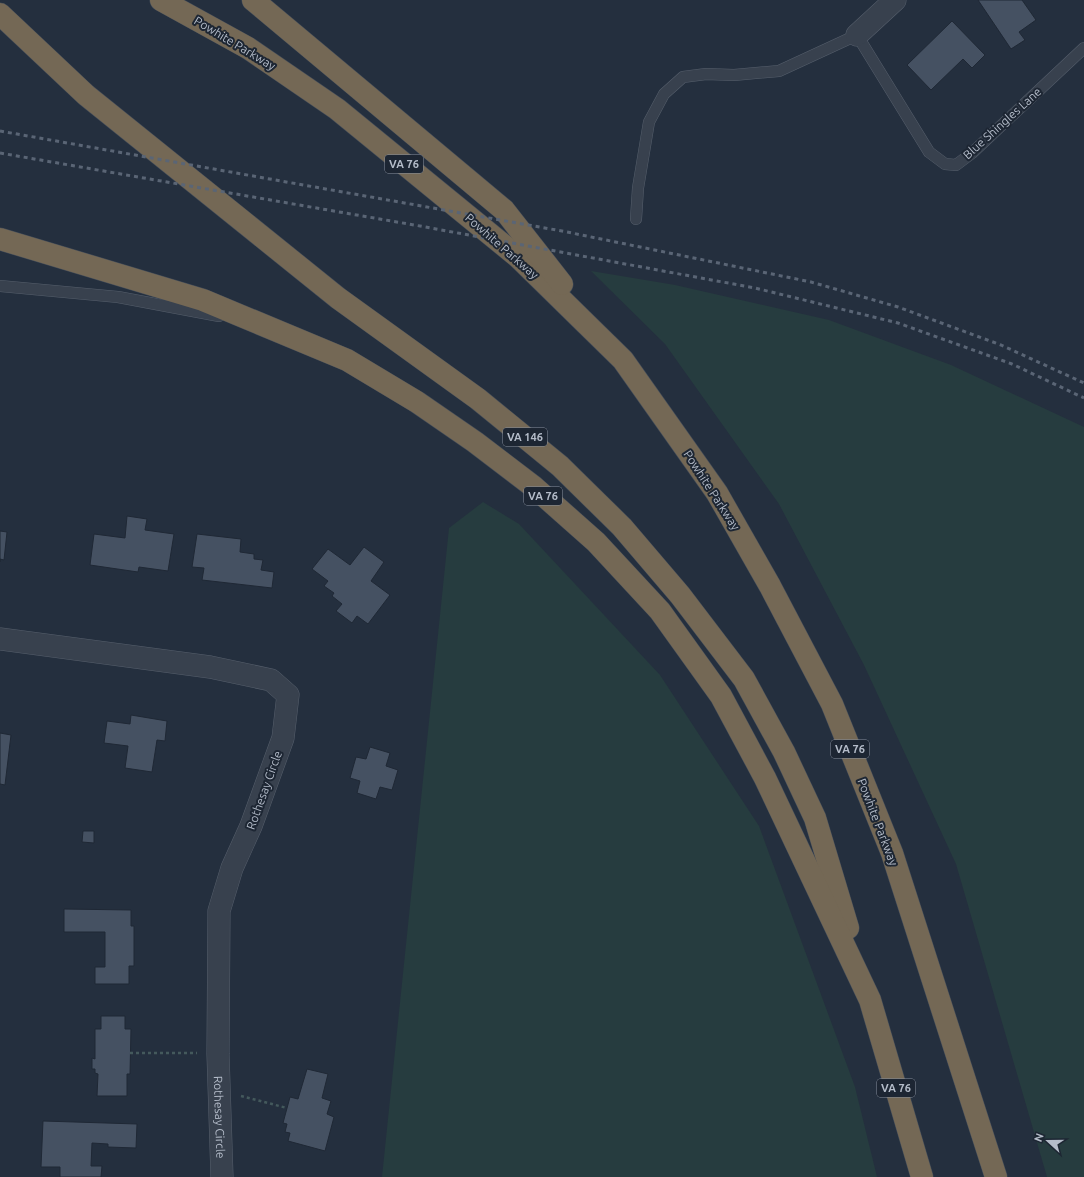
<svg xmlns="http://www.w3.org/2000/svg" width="1084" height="1177" font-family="Ubuntu,sans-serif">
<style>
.green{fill:#263c3f}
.building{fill:#455162;stroke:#1f2835}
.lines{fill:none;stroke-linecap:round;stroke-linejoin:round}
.lane-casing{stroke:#565f6c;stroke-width:12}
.street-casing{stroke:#565f6c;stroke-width:23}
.highway-casing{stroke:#434c59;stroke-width:23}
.path{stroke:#44595c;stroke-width:2.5;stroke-dasharray:3 3;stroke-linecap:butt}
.lane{stroke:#38414e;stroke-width:11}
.street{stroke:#38414e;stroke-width:22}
.highway{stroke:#746855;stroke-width:22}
.rail{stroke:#5a6575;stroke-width:3;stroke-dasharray:4 4;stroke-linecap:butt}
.labels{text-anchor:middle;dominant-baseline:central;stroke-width:4;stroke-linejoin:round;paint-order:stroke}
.shield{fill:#1d2633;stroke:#878f9c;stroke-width:1}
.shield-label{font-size:11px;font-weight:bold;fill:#b4bcc9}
.street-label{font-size:12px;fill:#b4bcc9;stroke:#1d2633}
</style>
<rect width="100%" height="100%" fill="#242f3e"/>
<!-- green -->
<g class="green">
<polygon points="591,271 675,285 829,320 951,365 1084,427 1084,1177 1047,1177 956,864 864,665 779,504 665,344"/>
<polygon points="483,502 519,524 660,675 759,826 855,1087 877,1177 382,1177 449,528"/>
</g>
<!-- building -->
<g class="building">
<polygon points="978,0 1022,0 1036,20 1019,32 1025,40 1011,49"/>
<polygon points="952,21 985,55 972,68 963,59 931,90 907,65"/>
<polygon points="127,516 147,519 145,530 174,534 168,571 139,567 138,572 90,565 94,534 125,538"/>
<polygon points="0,531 7,532 4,560 0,559 0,562"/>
<polygon points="197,534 241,539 240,552 254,554 254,559 263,560 261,570 274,572 272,588 202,580 204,568 192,567"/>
<polygon points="364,547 384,562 371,581 390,595 368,624 357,616 352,623 336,611 342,604 332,596 334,593 324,586 328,581 312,569 328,549 350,565"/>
<polygon points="131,715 167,721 165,741 157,740 152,772 125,768 128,746 104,743 107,721 130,724"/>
<polygon points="0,733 11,735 5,785 0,784"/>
<polygon points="370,747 390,753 386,766 398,770 392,790 380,787 376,799 357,793 360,781 350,778 356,757 366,759"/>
<polygon points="83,831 94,831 94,843 82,842"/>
<polygon points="64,909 131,910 131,926 134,926 134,966 129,966 129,984 95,984 95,967 105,967 105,932 64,932"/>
<polygon points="101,1016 125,1016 125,1029 131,1029 130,1074 127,1074 127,1096 97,1096 98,1074 95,1073 95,1069 92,1069 92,1058 95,1059 95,1029 101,1029"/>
<polygon points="307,1069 328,1074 322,1098 331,1101 327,1114 334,1117 325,1151 288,1141 290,1133 285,1132 287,1124 283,1123 290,1097 298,1099"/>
<polygon points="43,1121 137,1124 136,1148 108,1147 108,1144 92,1143 91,1166 102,1166 101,1177 60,1177 60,1167 41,1167"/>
</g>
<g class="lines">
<defs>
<g id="lane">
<polyline points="636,219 638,188 649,122 664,94 683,77 706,74 734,75 779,71 857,35 929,152 945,164 956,165 972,153 1084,48"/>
<polyline points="0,286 118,297 219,316"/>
</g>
<g id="street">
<polyline points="857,35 895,0"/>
<path id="s1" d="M0 639 210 667 271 680 288 695 283 738 251 826 232 868 219 911 218 1054 222 1177"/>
</g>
<g id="highway">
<polyline points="161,0 248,48 337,109 518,257 623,360 717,493 770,586 832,704 892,853 996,1177"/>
<polyline points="253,0 504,210 562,284"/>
<polyline points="0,14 86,95 338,298 478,399 560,466 622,527 680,595 744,679 784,752 815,818 848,928"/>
<polyline points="0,239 203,300 347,360 417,402 475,442 534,487 596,542 660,611 721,696 765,778 870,1000 922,1177"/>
</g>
</defs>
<!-- lane casing -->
<use href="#lane" class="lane-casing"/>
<!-- street casing -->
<use href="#street" class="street-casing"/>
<!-- highway casing -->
<use href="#highway" class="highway-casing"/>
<!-- path -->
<g class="path">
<polyline points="130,1053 197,1053"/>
<polyline points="241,1096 287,1108"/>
</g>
<!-- lane -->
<use href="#lane" class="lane"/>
<!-- street -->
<use href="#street" class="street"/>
<!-- highway -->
<use href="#highway" class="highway"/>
<!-- rail -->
<g class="rail">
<polyline points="0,131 562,231 811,282 898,307 1001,345 1084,383"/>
<polyline points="0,153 420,226 755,288 898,323 1012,364 1084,398"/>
</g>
</g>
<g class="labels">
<!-- shield labels -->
<g class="shield">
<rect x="385" y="155" width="38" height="18" rx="3"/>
<rect x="503" y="428" width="44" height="18" rx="3"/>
<rect x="524" y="487" width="38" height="18" rx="3"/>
<rect x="831" y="740" width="38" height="18" rx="3"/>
<rect x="877" y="1079" width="38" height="18" rx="3"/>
</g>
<g class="shield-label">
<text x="404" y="164">VA 76</text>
<text x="525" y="437">VA 146</text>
<text x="543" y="496">VA 76</text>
<text x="850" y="749">VA 76</text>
<text x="896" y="1088">VA 76</text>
</g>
<!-- street labels -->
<g class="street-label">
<text transform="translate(235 43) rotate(31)">Powhite Parkway</text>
<text transform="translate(1002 123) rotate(-42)">Blue Shingles Lane</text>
<text transform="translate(502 246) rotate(41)">Powhite Parkway</text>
<text transform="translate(712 490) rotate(57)">Powhite Parkway</text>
<text transform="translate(264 790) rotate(-70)">Rothesay Circle</text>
<text transform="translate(878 822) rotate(69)">Powhite Parkway</text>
<text stroke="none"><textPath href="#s1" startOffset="731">Rothesay Circle</textPath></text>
</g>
</g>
<!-- north arrow -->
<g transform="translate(1048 1141) rotate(291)" stroke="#1d2633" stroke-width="3" paint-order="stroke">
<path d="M0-3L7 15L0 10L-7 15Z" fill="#b4bcc9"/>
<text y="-6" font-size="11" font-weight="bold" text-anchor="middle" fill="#b4bcc9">N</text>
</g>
</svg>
